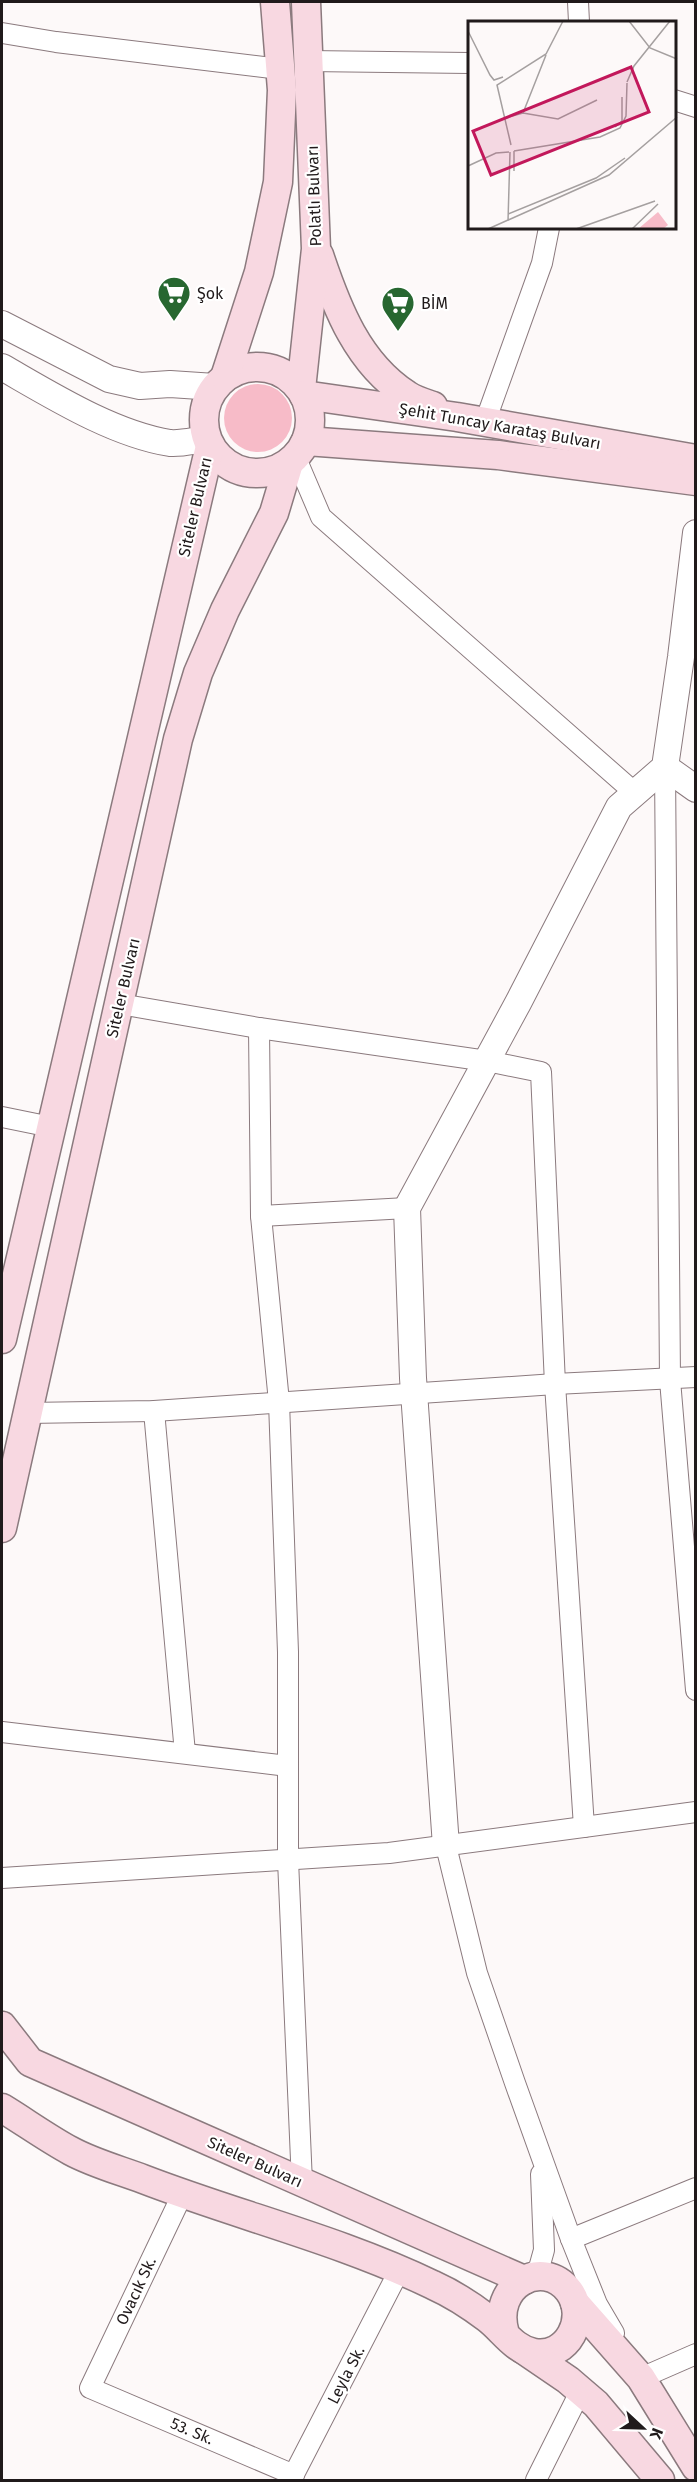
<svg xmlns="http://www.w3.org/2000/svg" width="697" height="2482" font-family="'Fira Sans',sans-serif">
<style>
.green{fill:#f7bbc8}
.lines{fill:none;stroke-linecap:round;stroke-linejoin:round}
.minor-casing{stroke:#8b7a7e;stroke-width:22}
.tertiary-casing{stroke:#8b7a7e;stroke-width:28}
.secondary-casing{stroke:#8b7a7e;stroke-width:31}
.minor{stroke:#fff;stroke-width:20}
.tertiary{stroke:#fff;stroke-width:26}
.secondary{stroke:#f8d8e1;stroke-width:28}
.labels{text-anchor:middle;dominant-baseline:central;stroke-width:4.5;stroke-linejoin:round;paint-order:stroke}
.street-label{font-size:16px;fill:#201a1b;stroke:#fff}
.poi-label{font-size:16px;fill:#201a1b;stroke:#fff;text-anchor:start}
.inset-road{fill:none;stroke:#a5a0a0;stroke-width:1.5}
.view{fill:#c2185b;fill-opacity:0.15;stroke:#c2185b;stroke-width:3}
.inset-edge{fill:none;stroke:#201a1b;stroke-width:3}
</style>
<rect width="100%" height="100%" fill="#fdf9f9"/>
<!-- green -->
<circle class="green" cx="258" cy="418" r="34"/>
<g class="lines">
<defs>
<g id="minor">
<polyline points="578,2 579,22"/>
<polyline points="2,33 56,42 280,69"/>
<polyline points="308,61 469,63"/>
<polyline points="674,100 696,107"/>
<polyline points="485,422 542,263 549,228"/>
<polyline points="295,456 321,517 635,793"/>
<polyline points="665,767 670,1380 696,1690"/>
<polyline points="120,1004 259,1028 487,1061 541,1072 555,1384 584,1827"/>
<polyline points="259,1028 261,1216 279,1402 288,1652 288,1860 302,2183"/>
<polyline points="2,1117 51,1127"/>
<polyline points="261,1216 407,1208"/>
<polyline points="154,1411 185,1753"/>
<polyline points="27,1413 154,1411 555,1384 696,1377"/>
<polyline points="2,1732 288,1766"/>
<polyline points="446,1846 477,1973 515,2083 571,2239 597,2304 614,2333"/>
<polyline points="2,1878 389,1853 696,1812"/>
<polyline points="182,2195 90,2388 294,2475"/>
<polyline points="571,2239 696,2188"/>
<polyline points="524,2280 539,2268 544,2250 541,2174"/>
<polyline points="635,2369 641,2378 696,2354"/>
<polyline points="291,2480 400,2269"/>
<polyline points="536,2480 581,2390"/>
</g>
<g id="tertiary">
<polyline points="2,324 109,379 140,386 170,384 215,387"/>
<path d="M2 367C51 395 113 434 170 443 182 444 196 440 207 439"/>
<polyline points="665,767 696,789"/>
<polyline points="446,1846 413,1378 407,1208 518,1003 619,807 665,767 681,657 696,533"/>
</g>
<g id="secondary">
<path d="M319 255C337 309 358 363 407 395 414 400 424 403 433 406"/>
<circle cx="257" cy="420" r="53"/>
<polyline points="225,377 259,272 278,182 282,90 275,2"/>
<polyline points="301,389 316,249 306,2"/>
<polyline points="304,395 457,417 696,459"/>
<polyline points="306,441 498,455 696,481"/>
<polyline points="2,1339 210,446"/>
<polyline points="2,1528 178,739 198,673 225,610 274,513 289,463"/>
<polyline points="2,2026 30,2062 524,2280"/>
<path d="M2 2108C25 2122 47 2138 71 2151 93 2163 119 2170 143 2179 239 2216 340 2240 433 2285 453 2294 470 2305 487 2318 503 2330 513 2349 534 2353 567 2359 589 2318 569 2291 543 2257 490 2285 505 2334"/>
<polyline points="575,2303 641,2378 696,2467"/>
<polyline points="524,2350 568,2380 596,2404 660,2480"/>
</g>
</defs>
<!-- minor casing -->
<use href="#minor" class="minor-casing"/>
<!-- tertiary casing -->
<use href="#tertiary" class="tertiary-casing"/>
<!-- secondary casing -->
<use href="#secondary" class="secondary-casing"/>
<!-- minor -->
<use href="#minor" class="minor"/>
<!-- tertiary -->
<use href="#tertiary" class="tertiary"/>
<!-- secondary -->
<use href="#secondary" class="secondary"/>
</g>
<!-- icons -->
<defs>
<symbol id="supermarket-pin" viewBox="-11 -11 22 30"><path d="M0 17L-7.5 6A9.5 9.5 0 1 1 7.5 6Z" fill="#276730" stroke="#fff"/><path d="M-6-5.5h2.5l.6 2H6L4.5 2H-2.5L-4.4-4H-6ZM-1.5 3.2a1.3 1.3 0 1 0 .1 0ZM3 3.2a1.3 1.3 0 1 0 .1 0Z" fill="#fff"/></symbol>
</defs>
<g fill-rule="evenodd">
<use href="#supermarket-pin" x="155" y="274" width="38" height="52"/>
<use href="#supermarket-pin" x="379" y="284" width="38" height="52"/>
</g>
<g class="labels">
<!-- street labels -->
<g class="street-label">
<text transform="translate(314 196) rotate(-92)">Polatlı Bulvarı</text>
<text transform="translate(500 426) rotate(10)">Şehit Tuncay Karataş Bulvarı</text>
<text transform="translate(195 507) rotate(-77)">Siteler Bulvarı</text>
<text transform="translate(123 988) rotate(-77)">Siteler Bulvarı</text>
<text transform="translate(255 2162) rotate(24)">Siteler Bulvarı</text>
<text transform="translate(136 2291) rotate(-65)">Ovacık Sk.</text>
<text transform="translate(346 2375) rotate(-63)">Leyla Sk.</text>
<text transform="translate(192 2431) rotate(23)">53. Sk.</text>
</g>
<!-- poi labels -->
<g class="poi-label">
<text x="197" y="293">Şok</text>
<text x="421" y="303">BİM</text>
</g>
</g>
<!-- overview -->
<g transform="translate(468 21)">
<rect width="208" height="208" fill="#fdf9f9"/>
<path d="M190 191 200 204 195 208H170Z" fill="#f7bbc8"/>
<path class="inset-road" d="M161 0 182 27 209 38M0 10 22 54 26 59 35 56M159 61 166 45 202 0M55 92 78 34M37 97 55 92 90 98 129 79M147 106 154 100V76M43 124 29 64 78 33 95 0M46 130 132 116 152 107 158 95 159 62M0 145 28 132 41 131M46 150V130M40 193 128 157 157 137M40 200 42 131M20 208 141 154 209 96M108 208 187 180M164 208 190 183"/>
<path class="view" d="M163 46 181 91 23 154 5 110Z"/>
<rect width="208" height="208" class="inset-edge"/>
</g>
<!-- border -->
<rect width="697" height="2482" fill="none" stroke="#201a1b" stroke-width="6"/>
<!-- north arrow -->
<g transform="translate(643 2428) rotate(112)" stroke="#ffffff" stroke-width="4.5" paint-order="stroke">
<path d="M0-4.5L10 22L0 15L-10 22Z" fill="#201a1b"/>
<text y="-9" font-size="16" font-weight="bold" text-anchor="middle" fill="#201a1b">K</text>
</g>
</svg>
